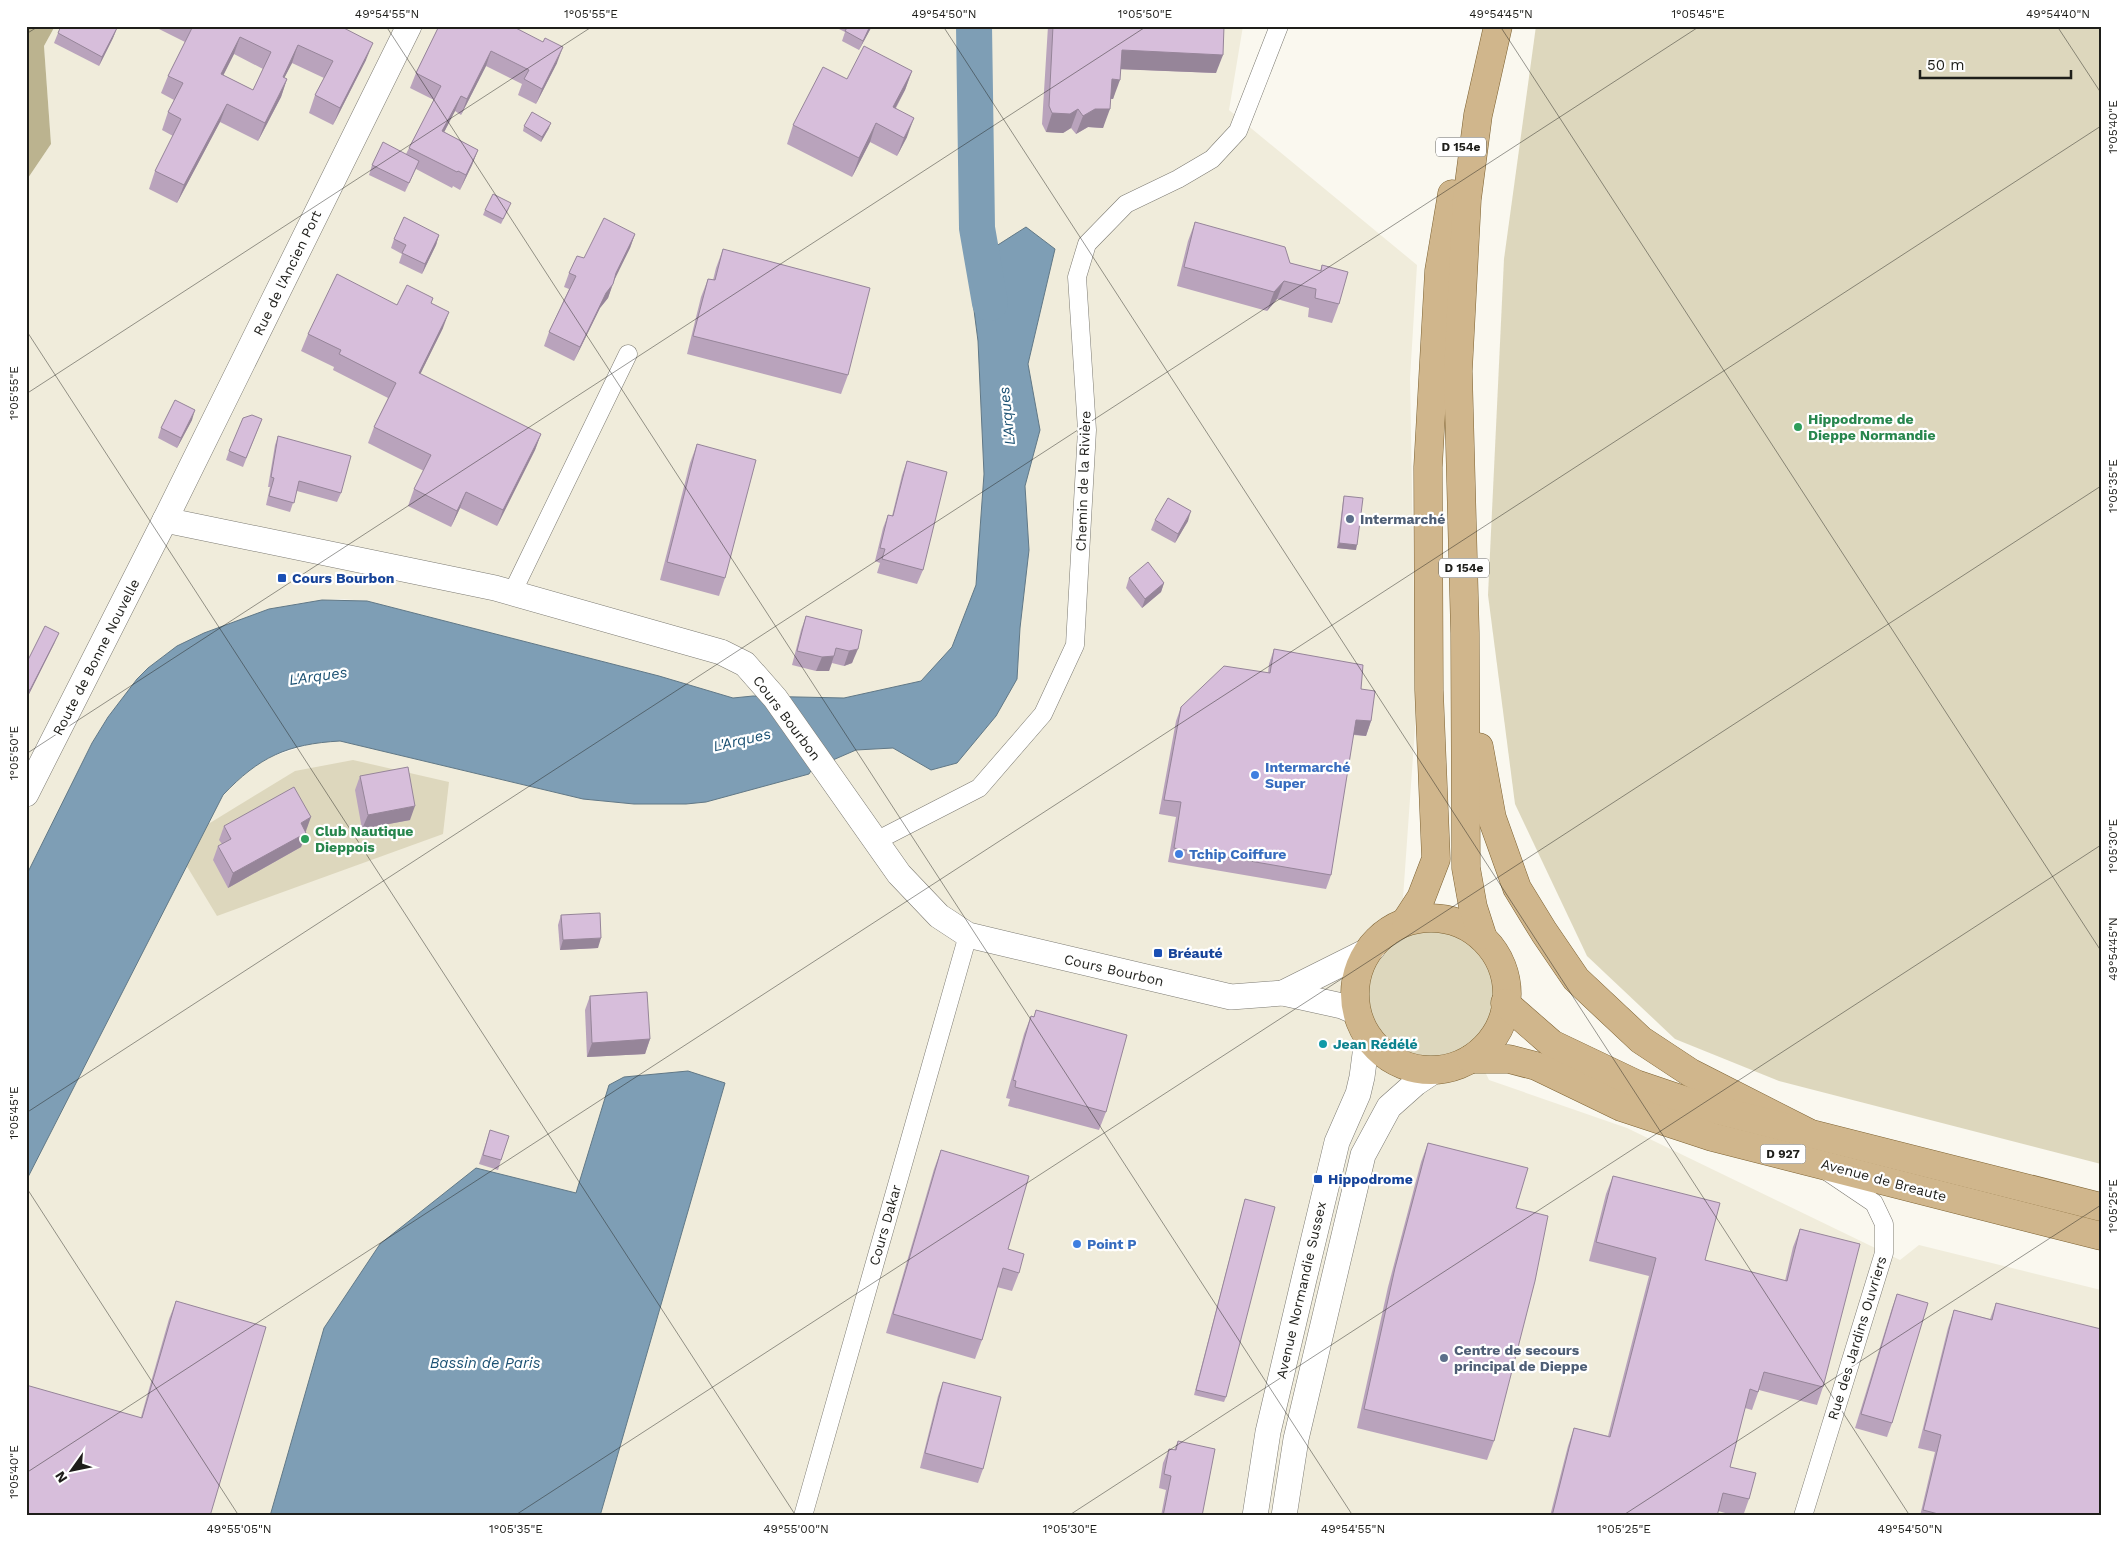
<svg xmlns="http://www.w3.org/2000/svg" width="2127" height="1542" font-family="'Work Sans',sans-serif">
<style>
.built{fill:#f0ecdb}
.green{fill:#ddd7bd}
.forest{fill:#bbb38f}
.water{fill:#7e9eb5;stroke:#617886}
.lines{fill:none;stroke-linecap:round;stroke-linejoin:round}
.river{stroke:#7e9eb5;stroke-width:36}
.street-casing{stroke:#7c7a72;stroke-width:19}
.secondary-casing{stroke:#7c7a72;stroke-width:26}
.primary-casing{stroke:#7d6232;stroke-width:29}
.street{stroke:#fff;stroke-width:18}
.secondary{stroke:#fff;stroke-width:25}
.primary{stroke:#d0b68c;stroke-width:28}
.wall{fill:#b9a3bc;fill-rule:evenodd}
.shaded-wall{fill:#968599}
.building{fill:#d7bedb;stroke:#968599;fill-rule:evenodd}
.ticks{fill:none;stroke:#1e1e1a;stroke-width:1;stroke-opacity:0.45}
.leisure-dot{fill:#2e9e5b;stroke:#fff;stroke-width:2}
.service-dot{fill:#5c6f8a;stroke:#fff;stroke-width:2}
.transit-dot{fill:#1a4fb4;stroke:#fff;stroke-width:2}
.shop-dot{fill:#3f7fe0;stroke:#fff;stroke-width:2}
.culture-dot{fill:#0f9aa8;stroke:#fff;stroke-width:2}
.labels{text-anchor:middle;dominant-baseline:central;stroke-width:4.5;stroke-linejoin:round;paint-order:stroke}
.shield{fill:#fff;stroke:#62625f;stroke-width:1}
.shield-label{font-size:12px;font-weight:bold;fill:#1e1e1a}
.street-label{font-size:14px;fill:#1e1e1a;stroke:#fff}
.leisure-label{font-size:14px;font-weight:bold;fill:#27864d;stroke:#fff;text-anchor:start}
.service-label{font-size:14px;font-weight:bold;fill:#4e5e75;stroke:#fff;text-anchor:start}
.transit-label{font-size:14px;font-weight:bold;fill:#164399;stroke:#fff;text-anchor:start}
.shop-label{font-size:14px;font-weight:bold;fill:#366cbe;stroke:#fff;text-anchor:start}
.culture-label{font-size:14px;font-weight:bold;fill:#0d838f;stroke:#fff;text-anchor:start}
.water-label{font-size:15px;font-style:italic;fill:#1b5173;stroke:#fff}
.neatline{fill:none;stroke:#1e1e1a;stroke-width:2}
.ticks-label{font-size:12px;text-anchor:middle;fill:#1e1e1a}
</style>
<rect width="100%" height="100%" fill="#faf8ef"/>
<!-- built -->
<polygon class="built" points="55,26 1243,26 1229,110 1417,265 1410,378 1416,714 1403,898 1489,1080 1627,1128 1900,1260 1919,1245 2101,1290 2101,1516 600,1516 725,1084 609,1085 576,1193 476,1168 324,1328 270,1516 26,1516 26,1181 223,795 239,778 264,759 314,743 340,741 583,799 634,804 686,804 811,769 856,750 893,748 931,770 1017,679 1020,628 1029,550 1025,486 1040,430 1028,365 1055,249 969,264 978,341 984,474 976,585 952,647 921,681 844,698 753,696 733,698 659,676 367,601 341,599 300,603 269,609 204,633 177,646 148,668 108,716 92,743 26,876 26,181 51,144 44,46"/>
<!-- green -->
<g class="green">
<polygon points="1536,26 2101,26 2101,1164 1779,1081 1675,1039 1587,956 1515,804 1488,595 1504,259"/>
<polygon points="353,760 449,782 443,834 217,916 174,845 295,771"/>
<circle cx="1432" cy="993" r="63"/>
</g>
<!-- forest -->
<polygon class="forest" points="26,26 55,26 44,46 51,144 26,181"/>
<!-- water -->
<g class="water">
<path d="M1026 227 1055 249 1028 364 1040 430 1025 486 1029 550 1020 628 1017 679 996 716 957 763 931 770 893 748 856 750 812 769 809 774 706 802 686 804H634L583 799 340 741C287 744 259 757 223 795L26 1181V876L92 743 108 717 137 679 148 668 177 646 204 633 269 609 322 600 367 601 659 676 733 698 753 696 844 698 921 681 952 647 976 585 984 474 978 341 968 264Z"/>
<polygon points="688,1071 725,1083 600,1516 270,1516 324,1328 380,1244 476,1168 576,1193 609,1085 624,1077"/>
</g>
<g class="lines">
<!-- river -->
<polyline class="river" points="974,26 977,228 990,303"/>
<defs>
<g id="street">
<polyline points="512,593 628,354"/>
<polyline points="876,841 979,788 1043,714 1075,645 1087,430 1077,277 1087,244 1126,204 1178,179 1212,159 1238,131 1279,26"/>
<polyline points="803,1516 968,935"/>
<polyline points="1803,1516 1884,1253 1884,1224 1874,1203 1828,1172"/>
</g>
<g id="secondary">
<polyline points="165,520 495,588 721,652 745,664 775,698 899,874 939,916 968,935 1231,997 1283,993 1342,1006 1356,1012"/>
<polyline points="26,794 165,520 409,26"/>
<polyline points="1283,993 1373,948"/>
<polyline points="1255,1516 1268,1432 1305,1275 1337,1142 1358,1094 1362,1077 1367,1039"/>
<polyline points="1284,1516 1296,1439 1363,1155 1389,1107 1416,1083 1434,1071"/>
</g>
<g id="primary">
<polyline points="1479,747 1492,818 1517,888 1544,932 1576,979 1641,1040 1691,1073 1807,1132"/>
<circle cx="1431" cy="994" r="76"/>
<polyline points="1406,921 1421,898 1436,859 1429,690 1428,467 1439,271 1452,194"/>
<polyline points="1482,935 1473,907 1466,868 1465,633 1458,371 1467,199 1478,115 1498,26"/>
<polyline points="1505,1003 1552,1044 1636,1084 1701,1106 2101,1207"/>
<polyline points="1471,1059 1509,1059 1536,1066 1621,1107 1712,1137 2101,1236"/>
</g>
</defs>
<!-- street casing -->
<use href="#street" class="street-casing"/>
<!-- secondary casing -->
<use href="#secondary" class="secondary-casing"/>
<!-- primary casing -->
<use href="#primary" class="primary-casing"/>
<!-- street -->
<use href="#street" class="street"/>
<!-- secondary -->
<use href="#secondary" class="secondary"/>
<!-- primary -->
<use href="#primary" class="primary"/>
</g>
<!-- wall -->
<g class="wall">
<path d="M160 26H340L366 60 333 125 309 113 315 95 324 78 292 63 284 78 287 79 281 97 258 141 220 122 177 203 149 189 155 171 173 136 162 130 168 112 174 100 161 93 168 76 185 42 159 29ZM234 54 263 69 253 90 223 75Z"/>
<polygon points="439,26 557,63 536,104 518,95 522,84 486,66 461,115 455,111 444,132 478,150 472,165 460,190 453,186 452,188 416,169 405,192 369,175 372,165 406,154 409,148 434,100 410,88 416,73"/>
<polygon points="833,26 872,26 859,50 842,41 845,32"/>
<polygon points="1048,26 1224,26 1216,73 1121,69 1113,99 1110,99 1103,128 1088,127 1076,134 1071,128 1063,133 1046,132 1042,124"/>
<polygon points="117,28 113,38 99,66 54,43 58,33"/>
<polygon points="912,71 905,90 896,108 907,137 897,156 870,142 852,177 787,144 793,125 847,79"/>
<polygon points="524,126 549,128 541,142 523,131"/>
<polygon points="509,208 501,224 483,215 485,210"/>
<polygon points="1195,222 1290,263 1320,271 1322,265 1339,304 1332,323 1308,317 1309,308 1277,299 1267,311 1177,286 1188,241"/>
<polygon points="635,234 630,248 614,279 608,298 600,308 574,361 544,346 549,332 569,289 564,287 569,273 584,258"/>
<polygon points="439,235 436,245 422,274 399,263 402,254 391,248 394,239"/>
<polygon points="723,249 848,375 841,394 687,354 701,297 708,279 713,280 716,268"/>
<polygon points="431,303 443,328 420,374 541,434 535,450 497,526 460,508 451,527 408,506 414,489 424,471 368,443 374,427 388,398 333,370 334,367 301,351 308,334 397,305"/>
<polygon points="262,419 243,467 226,460 229,451"/>
<polygon points="192,420 177,448 158,438 161,428"/>
<polygon points="278,436 341,493 337,502 297,491 290,512 266,505 270,487 268,487 275,445"/>
<polygon points="697,444 725,578 719,596 660,580 690,463"/>
<polygon points="907,461 923,570 917,584 877,573 880,563 875,561 883,528 888,515 892,516 902,475"/>
<polygon points="1344,496 1356,550 1337,548 1343,501"/>
<polygon points="1155,520 1188,521 1175,543 1151,530"/>
<polygon points="1129,578 1164,583 1161,592 1142,608 1126,588"/>
<polygon points="806,616 862,630 852,663 844,666 832,663 829,671 816,671 792,665 801,630"/>
<polygon points="55,642 26,700 26,664"/>
<polygon points="1274,649 1361,689 1371,721 1366,736 1353,735 1331,875 1326,889 1168,862 1176,817 1159,814 1176,721 1181,707 1268,673 1269,664"/>
<polygon points="360,776 410,820 362,829 355,790"/>
<polygon points="224,826 306,831 306,833 301,847 228,888 213,860 218,846 222,844 219,840"/>
<polygon points="561,915 598,948 560,950 558,925"/>
<polygon points="590,996 650,1039 645,1054 587,1057 585,1010"/>
<polygon points="1036,1010 1106,1112 1099,1130 1008,1106 1010,1099 1006,1098 1024,1034 1031,1016 1034,1016"/>
<polygon points="490,1130 501,1160 498,1170 479,1164"/>
<polygon points="1428,1143 1516,1208 1494,1441 1487,1460 1357,1428 1388,1287 1421,1162"/>
<polygon points="941,1150 1008,1249 1019,1273 1012,1291 997,1287 982,1340 975,1359 886,1333 934,1169"/>
<polygon points="1613,1176 1705,1260 1785,1281 1793,1247 1800,1229 1823,1387 1817,1405 1759,1390 1752,1410 1745,1408 1730,1467 1749,1499 1743,1516 1736,1516 1718,1511 1717,1516 1550,1516 1568,1446 1574,1428 1608,1436 1649,1276 1589,1261 1606,1194"/>
<polygon points="1245,1199 1226,1397 1224,1402 1194,1395"/>
<polygon points="1897,1294 1892,1423 1887,1437 1855,1428 1892,1308"/>
<polygon points="176,1301 210,1516 141,1417 169,1319"/>
<polygon points="1996,1303 2101,1516 1920,1516 1935,1452 1918,1448 1948,1328 1954,1310 1990,1319"/>
<polygon points="943,1382 983,1469 978,1483 920,1468 938,1396"/>
<polygon points="1178,1441 1202,1516 1161,1516 1166,1490 1159,1488 1163,1463 1169,1449 1174,1450"/>
</g>
<!-- shaded-wall -->
<g class="shaded-wall">
<polygon points="870,26 872,26 859,50 863,41"/>
<polygon points="117,28 113,38 99,66 102,57"/>
<polygon points="240,37 234,54 215,92 221,74"/>
<polygon points="373,43 366,60 333,125 340,108"/>
<polygon points="298,45 292,63 276,94 283,77"/>
<polygon points="563,47 557,63 536,104 542,89"/>
<polygon points="1122,50 1223,55 1216,73 1115,69"/>
<polygon points="491,51 486,66 461,115 467,99"/>
<polygon points="912,71 905,90 886,125 893,107"/>
<polygon points="287,79 281,97 258,141 265,123"/>
<polygon points="1112,79 1120,80 1113,99 1105,98"/>
<polygon points="461,96 455,111 437,146 442,131"/>
<polygon points="227,104 220,122 177,203 184,185"/>
<polygon points="1078,109 1071,128 1063,133 1046,132 1052,113"/>
<polygon points="1095,109 1110,109 1103,128 1088,127 1076,134 1083,116"/>
<polygon points="914,118 907,137 897,156 904,138"/>
<polygon points="551,123 549,128 541,142 542,137"/>
<polygon points="876,123 870,142 852,177 859,158"/>
<polygon points="478,150 472,165 460,190 466,175"/>
<polygon points="635,234 630,248 611,287 616,273"/>
<polygon points="439,235 436,245 422,274 425,264"/>
<polygon points="1284,281 1277,299 1267,311 1274,292"/>
<polygon points="613,284 608,298 600,308 574,361 580,347 606,293"/>
<polygon points="449,312 443,328 413,389 419,373"/>
<polygon points="195,410 192,420 177,448 181,438"/>
<polygon points="541,434 535,450 497,526 503,510"/>
<polygon points="466,492 460,508 451,527 457,511"/>
<polygon points="1191,511 1188,521 1175,543 1178,534"/>
<polygon points="1339,543 1357,545 1356,550 1337,548"/>
<polygon points="1164,583 1161,592 1142,608 1145,599"/>
<polygon points="59,633 55,642 26,700 30,690"/>
<polygon points="858,649 852,663 844,666 849,651"/>
<polygon points="834,656 829,671 816,671 822,657"/>
<polygon points="1356,720 1371,721 1366,736 1350,734"/>
<polygon points="415,806 410,820 362,829 368,815"/>
<polygon points="311,817 306,831 296,837 301,823"/>
<polygon points="306,833 301,847 228,888 233,873"/>
<polygon points="601,938 598,948 560,950 563,940"/>
<polygon points="650,1039 645,1054 587,1057 592,1043"/>
</g>
<!-- building -->
<g class="building">
<polygon points="61,26 113,26 117,28 102,57 58,33"/>
<path d="M193 26H340L373 43 340 108 315 95 333 61 298 45 283 77 287 79 265 123 227 104 184 185 155 171 181 119 168 112 183 83 168 76ZM240 37 271 52 253 90 221 74Z"/>
<polygon points="439,26 512,26 543,42 545,38 563,47 542,89 524,79 529,70 491,51 467,99 461,96 442,131 478,150 466,175 458,171 457,172 409,148 441,86 416,73"/>
<polygon points="848,26 870,26 863,41 845,31"/>
<polygon points="1053,26 1224,26 1223,55 1122,50 1120,80 1112,79 1110,109 1095,109 1083,116 1078,109 1070,114 1052,113 1049,106"/>
<polygon points="864,46 912,71 893,107 914,118 904,138 876,123 859,158 793,125 823,67 847,79"/>
<polygon points="532,112 551,123 542,137 524,126"/>
<polygon points="383,142 419,161 409,183 372,165"/>
<polygon points="493,194 511,203 503,219 485,210"/>
<polygon points="404,217 439,235 425,264 402,253 406,245 394,239"/>
<polygon points="604,218 635,234 616,273 613,284 606,293 580,347 549,332 576,276 569,273 577,256 584,258"/>
<polygon points="1195,222 1285,247 1290,263 1321,271 1322,265 1348,272 1339,304 1315,298 1316,289 1284,281 1274,292 1184,267"/>
<polygon points="723,249 870,288 848,375 693,336 708,279 715,280"/>
<polygon points="337,274 397,305 407,285 433,298 431,303 449,312 419,373 541,434 503,510 466,492 457,511 414,489 431,455 374,427 396,383 339,354 341,350 308,334"/>
<polygon points="175,400 195,410 181,438 161,428"/>
<polygon points="252,415 262,419 246,458 229,451 243,418"/>
<polygon points="278,436 351,456 341,493 299,481 294,503 269,496 274,478 271,477"/>
<polygon points="697,444 756,460 725,578 667,562"/>
<polygon points="907,461 947,472 923,570 882,559 885,549 880,548 888,515 893,516"/>
<polygon points="1344,496 1363,498 1357,545 1339,543"/>
<polygon points="1168,498 1191,511 1178,534 1155,520"/>
<polygon points="1148,562 1164,583 1145,599 1129,578"/>
<polygon points="806,616 862,630 858,649 849,651 836,648 834,656 822,657 797,651"/>
<polygon points="45,626 59,633 30,690 26,689 26,664"/>
<polygon points="1274,649 1363,665 1361,689 1375,691 1371,721 1356,720 1331,875 1174,848 1181,802 1164,800 1181,707 1224,666 1270,673"/>
<polygon points="408,767 415,806 368,815 360,776"/>
<polygon points="294,787 311,817 301,823 306,833 233,873 218,846 231,839 224,826"/>
<polygon points="600,913 601,938 563,940 561,915"/>
<polygon points="647,992 650,1039 592,1043 590,996"/>
<polygon points="1036,1010 1127,1035 1106,1112 1015,1087 1016,1081 1013,1080 1024,1040 1031,1016 1034,1017"/>
<polygon points="490,1130 509,1136 501,1160 483,1155"/>
<polygon points="1428,1143 1528,1168 1516,1208 1548,1216 1535,1281 1494,1441 1364,1409 1395,1268"/>
<polygon points="941,1150 1029,1176 1008,1249 1024,1254 1019,1273 1003,1268 982,1340 893,1314"/>
<polygon points="1613,1176 1720,1203 1705,1260 1787,1281 1800,1229 1860,1244 1823,1387 1764,1372 1758,1392 1750,1389 1730,1467 1756,1473 1749,1499 1723,1493 1717,1516 1552,1516 1574,1428 1610,1437 1656,1258 1596,1242"/>
<polygon points="1245,1199 1275,1207 1226,1397 1196,1390"/>
<polygon points="1897,1294 1928,1303 1892,1423 1861,1414"/>
<polygon points="176,1301 266,1327 210,1516 26,1516 26,1385 142,1418"/>
<polygon points="1996,1303 2101,1329 2101,1516 1946,1516 1923,1510 1941,1435 1924,1430 1954,1310 1992,1320"/>
<polygon points="943,1382 1001,1397 983,1469 925,1453"/>
<polygon points="1178,1441 1215,1449 1202,1516 1163,1516 1171,1476 1164,1474 1169,1449 1176,1450"/>
</g>
<!-- ticks -->
<path class="ticks" d="M386 26 1353 1516M943 26 1910 1516M1500 26 2101 951M2057 26 2101 93M26 34 39 26M26 330 796 1516M26 394 593 26M26 754 1147 26M26 1113 1700 26M26 1187 239 1516M26 1473 2101 126M514 1516 2101 486M1068 1516 2101 845M1622 1516 2101 1205"/>
<!-- markers -->
<g class="leisure-dot">
<circle cx="1798" cy="427" r="5"/>
<circle cx="305" cy="839" r="5"/>
</g>
<g class="service-dot">
<circle cx="1350" cy="519" r="5"/>
<circle cx="1444" cy="1358" r="5"/>
</g>
<g class="transit-dot">
<rect x="277" y="573" width="10" height="10" rx="2.5"/>
<rect x="1153" y="948" width="10" height="10" rx="2.5"/>
<rect x="1313" y="1174" width="10" height="10" rx="2.5"/>
</g>
<g class="shop-dot">
<circle cx="1255" cy="775" r="5"/>
<circle cx="1179" cy="854" r="5"/>
<circle cx="1077" cy="1244" r="5"/>
</g>
<circle class="culture-dot" cx="1323" cy="1044" r="5"/>
<g class="labels">
<!-- shield labels -->
<g class="shield">
<rect x="1436" y="137.5" width="50" height="19" rx="4"/>
<rect x="1439" y="558.5" width="50" height="19" rx="4"/>
<rect x="1760.5" y="1144.5" width="45" height="19" rx="4"/>
</g>
<g class="shield-label">
<text x="1461" y="147">D 154e</text>
<text x="1464" y="568">D 154e</text>
<text x="1783" y="1154">D 927</text>
</g>
<!-- street labels -->
<g class="street-label">
<text transform="translate(287 273) rotate(-64)">Rue de l'Ancien Port</text>
<text transform="translate(1083 481) rotate(-88)">Chemin de la Rivière</text>
<text transform="translate(96 657) rotate(-63)">Route de Bonne Nouvelle</text>
<text transform="translate(787 718) rotate(53)">Cours Bourbon</text>
<text transform="translate(1114 970) rotate(13)">Cours Bourbon</text>
<text transform="translate(1884 1180) rotate(15)">Avenue de Breaute</text>
<text transform="translate(885 1225) rotate(-74)">Cours Dakar</text>
<text transform="translate(1301 1290) rotate(-77)">Avenue Normandie Sussex</text>
<text transform="translate(1857 1338) rotate(-73)">Rue des Jardins Ouvriers</text>
</g>
<!-- leisure labels -->
<g class="leisure-label">
<text x="1808" y="419">Hippodrome de<tspan x="1808" dy="16">Dieppe Normandie</tspan></text>
<text x="315" y="831">Club Nautique<tspan x="315" dy="16">Dieppois</tspan></text>
</g>
<!-- service labels -->
<g class="service-label">
<text x="1360" y="519">Intermarché</text>
<text x="1454" y="1350">Centre de secours<tspan x="1454" dy="16">principal de Dieppe</tspan></text>
</g>
<!-- transit labels -->
<g class="transit-label">
<text x="292" y="578">Cours Bourbon</text>
<text x="1168" y="953">Bréauté</text>
<text x="1328" y="1179">Hippodrome</text>
</g>
<!-- shop labels -->
<g class="shop-label">
<text x="1265" y="767">Intermarché<tspan x="1265" dy="16">Super</tspan></text>
<text x="1189" y="854">Tchip Coiffure</text>
<text x="1087" y="1244">Point P</text>
</g>
<!-- culture labels -->
<g class="culture-label">
<text x="1333" y="1044">Jean Rédélé</text>
</g>
<!-- water labels -->
<g class="water-label">
<text transform="translate(1007 416) rotate(-96)">L'Arques</text>
<text transform="translate(318 676) rotate(-8)">L'Arques</text>
<text transform="translate(742 740) rotate(-13)">L'Arques</text>
<text x="485" y="1363">Bassin de Paris</text>
</g>
</g>
<!-- border -->
<rect width="2127" height="1542" fill="none" stroke="#ffffff" stroke-width="55"/>
<!-- north arrow -->
<g transform="translate(72 1470) rotate(237)" stroke="#ffffff" stroke-width="4" paint-order="stroke">
<path d="M0-4L9 19L0 12L-9 19Z" fill="#1e1e1a"/>
<text y="-8" font-size="14" font-weight="bold" text-anchor="middle" fill="#1e1e1a">N</text>
</g>
<!-- scale -->
<path d="M1920 70v8h151v-8" fill="none" stroke="#1e1e1a" stroke-width="2.5"/>
<text x="1927" y="70" font-size="15" fill="#1e1e1a" stroke="#ffffff" stroke-width="4" paint-order="stroke">50 m</text>
<rect x="28" y="28" width="2072" height="1486" class="neatline"/>
<g class="ticks-label">
<text x="387" y="18">49°54'55"N</text>
<text x="591" y="18">1°05'55"E</text>
<text x="944" y="18">49°54'50"N</text>
<text x="1145" y="18">1°05'50"E</text>
<text x="1501" y="18">49°54'45"N</text>
<text x="1698" y="18">1°05'45"E</text>
<text x="2058" y="18">49°54'40"N</text>
<text transform="translate(2113 127) rotate(-90)" y="4">1°05'40"E</text>
<text transform="translate(14 393) rotate(-90)" y="4">1°05'55"E</text>
<text transform="translate(2113 486) rotate(-90)" y="4">1°05'35"E</text>
<text transform="translate(14 753) rotate(-90)" y="4">1°05'50"E</text>
<text transform="translate(2113 846) rotate(-90)" y="4">1°05'30"E</text>
<text transform="translate(2113 949) rotate(-90)" y="4">49°54'45"N</text>
<text transform="translate(14 1113) rotate(-90)" y="4">1°05'45"E</text>
<text transform="translate(2113 1206) rotate(-90)" y="4">1°05'25"E</text>
<text transform="translate(14 1472) rotate(-90)" y="4">1°05'40"E</text>
<text x="239" y="1533">49°55'05"N</text>
<text x="516" y="1533">1°05'35"E</text>
<text x="796" y="1533">49°55'00"N</text>
<text x="1070" y="1533">1°05'30"E</text>
<text x="1353" y="1533">49°54'55"N</text>
<text x="1624" y="1533">1°05'25"E</text>
<text x="1910" y="1533">49°54'50"N</text>
</g>
</svg>
